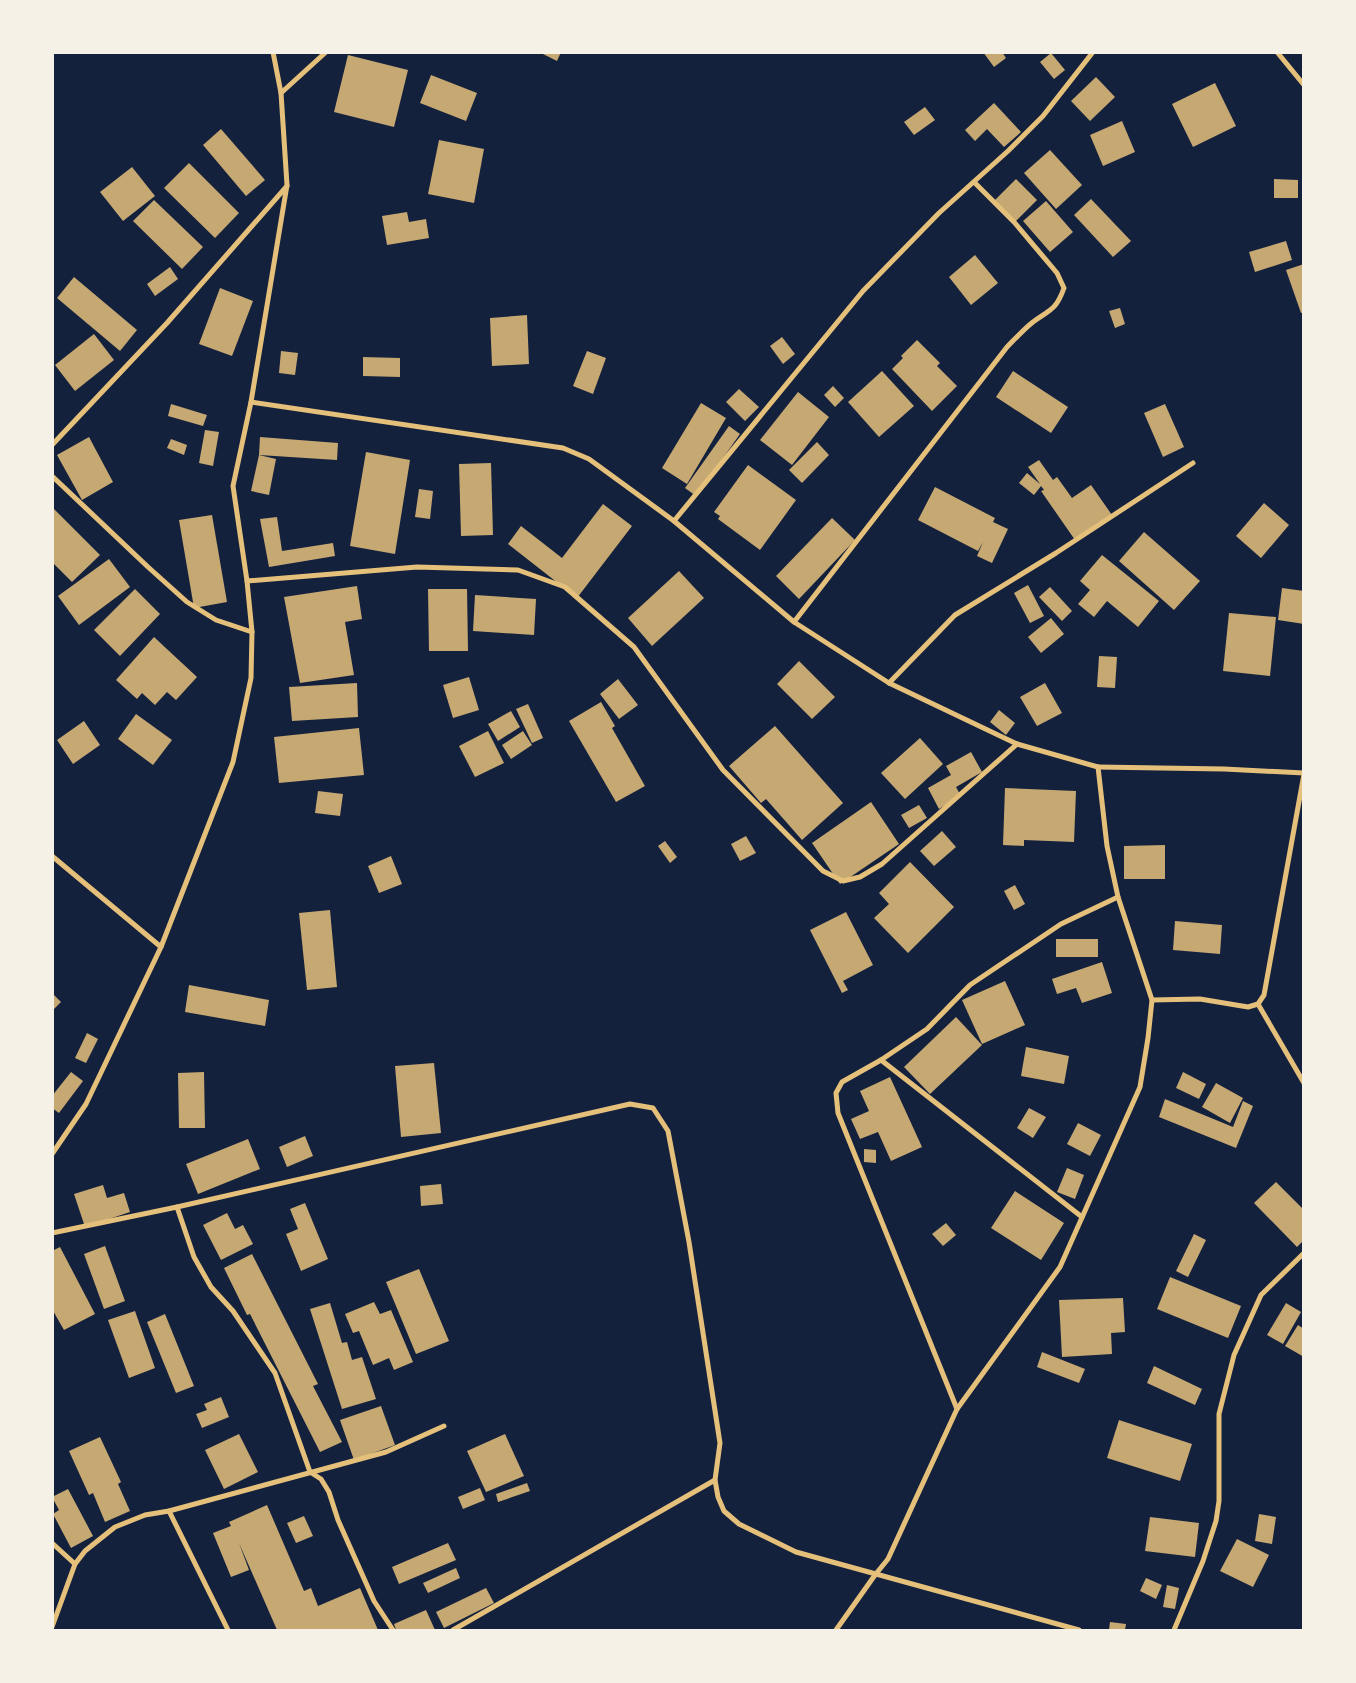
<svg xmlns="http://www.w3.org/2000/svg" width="1356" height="1683" font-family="Merriweather,serif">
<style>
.building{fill:#c6a872}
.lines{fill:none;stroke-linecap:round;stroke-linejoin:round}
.minor{stroke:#e5c07b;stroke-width:5}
</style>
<rect width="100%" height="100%" fill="#14213d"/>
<!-- building -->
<g class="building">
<polygon points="539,52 561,52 557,61"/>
<polygon points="983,52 1002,52 1006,58 994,67"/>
<polygon points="1051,53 1065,70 1054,79 1040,62"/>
<polygon points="348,55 408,70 394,127 334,112"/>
<polygon points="431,75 477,93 466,121 420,103"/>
<polygon points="1096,77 1115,97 1090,121 1071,101"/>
<polygon points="1215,83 1236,126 1193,147 1172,104"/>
<polygon points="994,103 1021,132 1004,147 987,129 975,141 965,130"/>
<polygon points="925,107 935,120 914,135 904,122"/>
<polygon points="1122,121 1135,152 1103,166 1090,135"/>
<polygon points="221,129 265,180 246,196 203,145"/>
<polygon points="439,140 484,149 474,203 428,194"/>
<polygon points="1050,150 1082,185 1056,209 1024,173"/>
<polygon points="189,163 239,213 215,238 164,188"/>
<polygon points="132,167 155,196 123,221 100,192"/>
<polygon points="1016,179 1037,200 1014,223 993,202"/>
<polygon points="1274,179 1298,180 1298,198 1274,198"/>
<polygon points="1091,199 1131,241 1113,257 1074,215"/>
<polygon points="154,200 203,247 182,269 133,221"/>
<polygon points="1046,201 1073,232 1050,252 1023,221"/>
<polygon points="407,212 409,222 426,219 429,238 387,245 382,216"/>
<polygon points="1286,241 1292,260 1255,272 1249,252"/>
<polygon points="975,255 998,283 971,305 949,277"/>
<polygon points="1304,264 1304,312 1301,313 1286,270"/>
<polygon points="170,267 178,279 155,296 147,284"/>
<polygon points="74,277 137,330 120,351 57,298"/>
<polygon points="220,288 253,301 232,356 199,344"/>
<polygon points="1120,308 1125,324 1115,328 1109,311"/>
<polygon points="527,315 529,364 492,366 490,318"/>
<polygon points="94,334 114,360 75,391 55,365"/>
<polygon points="782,337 795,354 783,364 770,346"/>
<polygon points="917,340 940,363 937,366 957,386 932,411 892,369 903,358 901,356"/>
<polygon points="281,351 298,353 295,375 279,373"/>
<polygon points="587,351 606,358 593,394 573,386"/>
<polygon points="363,357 400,358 400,377 363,376"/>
<polygon points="882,371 914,406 879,437 848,402"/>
<polygon points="1013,371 1068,407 1051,433 996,397"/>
<polygon points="833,386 844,398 835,407 824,395"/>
<polygon points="739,389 759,407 745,421 726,402"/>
<polygon points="798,392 829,417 792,465 760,440"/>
<polygon points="701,403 726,418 687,484 662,468"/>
<polygon points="171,404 207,415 203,426 168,416"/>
<polygon points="1165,404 1184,447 1163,457 1144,413"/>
<polygon points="729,426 740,434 696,496 685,488"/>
<polygon points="205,430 219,432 213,466 199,463"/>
<polygon points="89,437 113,482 82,500 57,455"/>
<polygon points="260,437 338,443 337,460 259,455"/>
<polygon points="171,439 187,445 184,455 167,448"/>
<polygon points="817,442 829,455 802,483 789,470"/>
<polygon points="366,452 410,460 395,554 350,546"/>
<polygon points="259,455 276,459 269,495 251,491"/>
<polygon points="1039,460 1053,480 1057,477 1072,498 1091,485 1112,515 1075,540 1041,491 1044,490 1041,486 1034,495 1019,483 1027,473 1040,484 1028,467"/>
<polygon points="491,463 493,535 461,536 459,464"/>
<polygon points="748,465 796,500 760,550 718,519 720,516 714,512"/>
<polygon points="935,487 995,518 993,522 1008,529 992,563 977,556 983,542 978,551 918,520"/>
<polygon points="419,489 433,491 430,519 415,517"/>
<polygon points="1264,503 1289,525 1261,558 1236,536"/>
<polygon points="603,504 632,526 577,598 508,544 521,526 562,558"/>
<polygon points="52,507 100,555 72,582 52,562"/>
<polygon points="212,515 227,602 194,608 179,520"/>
<polygon points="277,517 282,551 333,543 335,556 269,567 260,519"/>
<polygon points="832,518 855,540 799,599 776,576"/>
<polygon points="1144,532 1200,581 1174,610 1119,561"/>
<polygon points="1102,555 1159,601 1138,627 1107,601 1094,617 1078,604 1090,590 1080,581"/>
<polygon points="109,559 130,587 79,625 58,596"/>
<polygon points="679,571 704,598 652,646 628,618"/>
<polygon points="1028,585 1044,616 1030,623 1014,593"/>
<polygon points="357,586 362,619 345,622 354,675 300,683 284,597"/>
<polygon points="1050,587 1072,611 1062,621 1039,597"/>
<polygon points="1282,588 1304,591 1304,624 1278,620"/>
<polygon points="135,589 160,614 120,656 94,630"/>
<polygon points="428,589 467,589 468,651 429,651"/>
<polygon points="475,595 536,599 534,635 473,631"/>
<polygon points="1229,613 1276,617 1270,676 1223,671"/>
<polygon points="1051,618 1064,634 1041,653 1028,637"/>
<polygon points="154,637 197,677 176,700 167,692 155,705 142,693 137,699 116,680"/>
<polygon points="1099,656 1117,657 1115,688 1097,687"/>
<polygon points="799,661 835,697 812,719 777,684"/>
<polygon points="469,677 479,710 453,718 443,685"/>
<polygon points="618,679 638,705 619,719 600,694"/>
<polygon points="357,683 358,717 292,721 289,687"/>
<polygon points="1045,683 1062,713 1037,726 1020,697"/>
<polygon points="601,702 615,726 612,728 645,786 616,802 569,721"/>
<polygon points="528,704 543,738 532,743 516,709"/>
<polygon points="999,710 1015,723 1006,735 990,722"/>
<polygon points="511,711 520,727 498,741 488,724"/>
<polygon points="136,714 172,740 153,765 118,739"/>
<polygon points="84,721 100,745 73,764 57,740"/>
<polygon points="775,726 843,803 802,840 766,799 761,803 729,766"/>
<polygon points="359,728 364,775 279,783 274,737"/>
<polygon points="488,731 504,763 475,777 459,746"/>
<polygon points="523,731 532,745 511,759 502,745"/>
<polygon points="920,738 943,764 905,799 881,773"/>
<polygon points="971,752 982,772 956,787 961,796 939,809 928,788 951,775 946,766"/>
<polygon points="1005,788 1076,791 1074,842 1024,840 1024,846 1003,845"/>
<polygon points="318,791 343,794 340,816 315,813"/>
<polygon points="871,802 899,844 840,884 812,843"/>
<polygon points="919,805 927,818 909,828 901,815"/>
<polygon points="942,831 956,847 934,866 920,851"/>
<polygon points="746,836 756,853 740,861 731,844"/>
<polygon points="665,841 677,857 670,863 658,846"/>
<polygon points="1165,845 1165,879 1124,879 1124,846"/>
<polygon points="391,856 402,884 379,893 368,866"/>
<polygon points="910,862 954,907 908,953 874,918 889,904 879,893"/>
<polygon points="1015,885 1025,904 1014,910 1004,891"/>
<polygon points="330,910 337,987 307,990 299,913"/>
<polygon points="846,912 873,965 843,981 848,990 842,993 810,930"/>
<polygon points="1175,921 1222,925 1220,954 1173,950"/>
<rect x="1056" y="939" width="42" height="18"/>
<polygon points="1102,962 1112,993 1082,1003 1076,988 1057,994 1052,979"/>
<polygon points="1005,981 1025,1025 982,1044 962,1000"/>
<polygon points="189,985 269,1000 265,1026 185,1012"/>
<polygon points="52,993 61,1002 52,1011"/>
<polygon points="956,1017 982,1045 930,1094 904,1067"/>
<polygon points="87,1033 98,1039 86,1063 75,1058"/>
<polygon points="1026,1047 1069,1056 1064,1084 1021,1076"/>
<polygon points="434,1063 441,1133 401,1137 395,1066"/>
<polygon points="71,1072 83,1081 59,1113 52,1108 52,1096"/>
<polygon points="204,1072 205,1128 179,1128 178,1073"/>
<polygon points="1183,1072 1206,1084 1199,1099 1176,1088"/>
<polygon points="890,1077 922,1147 891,1161 878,1132 860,1139 851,1119 869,1111 860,1091"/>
<polygon points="1216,1083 1243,1098 1230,1123 1202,1107"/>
<polygon points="1165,1099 1233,1127 1243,1101 1253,1106 1236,1148 1159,1117"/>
<polygon points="1029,1108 1046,1117 1033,1138 1017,1128"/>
<polygon points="1078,1123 1101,1135 1090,1156 1067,1144"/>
<polygon points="305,1136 313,1156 287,1167 279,1147"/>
<polygon points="248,1139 260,1169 198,1194 186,1164"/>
<polygon points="864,1149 876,1150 876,1163 864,1162"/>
<polygon points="1067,1168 1084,1175 1075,1199 1057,1192"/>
<polygon points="1276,1182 1304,1210 1304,1240 1297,1247 1254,1203"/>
<polygon points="441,1184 443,1204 421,1206 420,1186"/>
<polygon points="103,1185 107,1198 124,1193 130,1212 85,1227 74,1194"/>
<polygon points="1015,1191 1064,1223 1041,1260 991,1228"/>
<polygon points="305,1203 328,1259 301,1271 286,1234 298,1229 290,1209"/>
<polygon points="227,1213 235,1229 243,1225 253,1244 221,1260 203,1225"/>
<polygon points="946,1223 956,1235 943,1246 932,1234"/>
<polygon points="1194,1234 1206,1240 1188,1277 1176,1271"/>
<polygon points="105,1246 125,1301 104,1309 84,1254"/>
<polygon points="60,1247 95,1314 64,1330 52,1309 52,1251"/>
<polygon points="252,1254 318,1384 313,1386 342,1442 320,1452 250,1314 247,1315 224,1268"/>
<polygon points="419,1269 449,1341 416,1354 386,1282"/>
<polygon points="1170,1277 1241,1306 1228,1338 1157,1309"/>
<polygon points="1123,1298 1125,1332 1111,1333 1112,1354 1062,1357 1059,1300"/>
<polygon points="374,1302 380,1314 391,1310 413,1362 394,1370 389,1358 373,1365 359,1331 353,1333 345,1314"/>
<polygon points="330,1303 342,1343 347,1342 352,1360 362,1357 376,1399 342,1409 310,1309"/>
<polygon points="1286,1303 1301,1312 1283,1344 1267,1335"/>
<polygon points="135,1311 155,1368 129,1378 108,1320"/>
<polygon points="165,1314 194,1386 176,1393 147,1322"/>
<polygon points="1298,1325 1304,1329 1304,1357 1285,1346"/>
<polygon points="1042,1352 1085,1369 1079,1383 1037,1367"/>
<polygon points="1154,1366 1202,1389 1195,1405 1147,1383"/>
<polygon points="221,1397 229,1417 202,1428 196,1414 207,1410 204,1404"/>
<polygon points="381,1406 395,1445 354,1460 340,1420"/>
<polygon points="1119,1420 1192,1444 1180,1481 1107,1458"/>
<polygon points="239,1434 258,1472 224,1489 205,1450"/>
<polygon points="505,1434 524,1476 486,1492 467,1451"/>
<polygon points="100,1437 121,1482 118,1484 130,1511 105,1522 93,1493 89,1495 69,1451"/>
<polygon points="527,1483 530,1491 498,1502 496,1494"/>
<polygon points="480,1488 485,1500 463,1509 458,1497"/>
<polygon points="68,1489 93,1536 71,1548 53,1514 59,1510 52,1497"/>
<polygon points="267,1505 304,1591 311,1588 318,1606 360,1588 378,1630 277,1630 239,1543 249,1570 231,1577 213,1533 231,1526 229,1522"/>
<polygon points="1259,1514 1276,1517 1272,1544 1255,1541"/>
<polygon points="304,1516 313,1536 296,1543 287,1523"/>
<polygon points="1150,1517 1199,1523 1195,1557 1145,1551"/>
<polygon points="1237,1539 1269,1555 1253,1587 1220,1571"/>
<polygon points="448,1543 456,1560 399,1584 392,1567"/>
<polygon points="456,1568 460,1578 428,1593 423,1583"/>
<polygon points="1146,1578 1162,1585 1156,1599 1140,1591"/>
<polygon points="1167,1585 1179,1588 1175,1609 1163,1607"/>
<polygon points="486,1588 494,1603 444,1628 436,1612"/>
<polygon points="426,1610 435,1630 396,1630 394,1624"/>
<polygon points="1110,1622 1126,1624 1125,1630 1109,1630"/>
</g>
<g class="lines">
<!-- minor -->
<g class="minor">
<polyline points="1277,52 1304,85"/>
<polyline points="281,93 326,52"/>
<polyline points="251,402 563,448 589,459 674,521 794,622 889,683 1017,744 1098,767 1107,846 1118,897 1152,1000 1148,1038 1140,1087 1060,1267 957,1409 888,1559 875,1575 836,1630"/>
<polyline points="52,445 167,323 287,186"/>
<polyline points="52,476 148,567 187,602 216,620 252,632"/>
<polyline points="674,521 863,291 939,213 1008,151 1043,116 1093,52"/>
<polyline points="247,581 417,567 518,570 565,587 634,647 723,770 823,871 843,881 860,877 882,864 1017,744"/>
<path d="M794 622 1007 347C1015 339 1024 329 1033 322 1051 309 1056 310 1064 288L1057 273 1014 222 974 182"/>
<polyline points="889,683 955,615 1056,553 1193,463"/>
<polyline points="1098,767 1224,769 1304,773"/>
<polyline points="52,856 161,947"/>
<polyline points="1152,1000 1200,999 1248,1007 1258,1004 1264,995 1304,774"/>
<polyline points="1258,1004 1304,1083"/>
<polyline points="881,1060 1082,1217"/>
<polyline points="52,1154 86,1104 161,947 233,762 251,678 252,632 247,581 233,486 251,402 287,185 281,93 273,52"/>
<polyline points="177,1207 630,1104 653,1108 668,1131 689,1242 720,1443 715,1480 453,1630"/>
<polyline points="52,1233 177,1207 194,1257 211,1287 233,1311 275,1373 310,1472 321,1479 329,1492 338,1520 374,1601 393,1630"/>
<polyline points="957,1409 838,1113 836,1093 842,1082 881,1060 927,1029 970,985 1061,924 1118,897"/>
<polyline points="715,1480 718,1497 724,1511 739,1524 796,1552 1079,1630"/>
<polyline points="169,1511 228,1630"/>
<polyline points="52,1543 75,1564"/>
<polyline points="52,1627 75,1564 85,1551 115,1527 145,1515 169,1511 386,1452 444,1426"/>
<polyline points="1174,1630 1203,1561 1216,1521 1219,1501 1219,1414 1234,1355 1261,1295 1304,1253"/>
</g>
</g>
<!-- border -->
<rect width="1356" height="1683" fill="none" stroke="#f6f1e7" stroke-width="108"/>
</svg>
